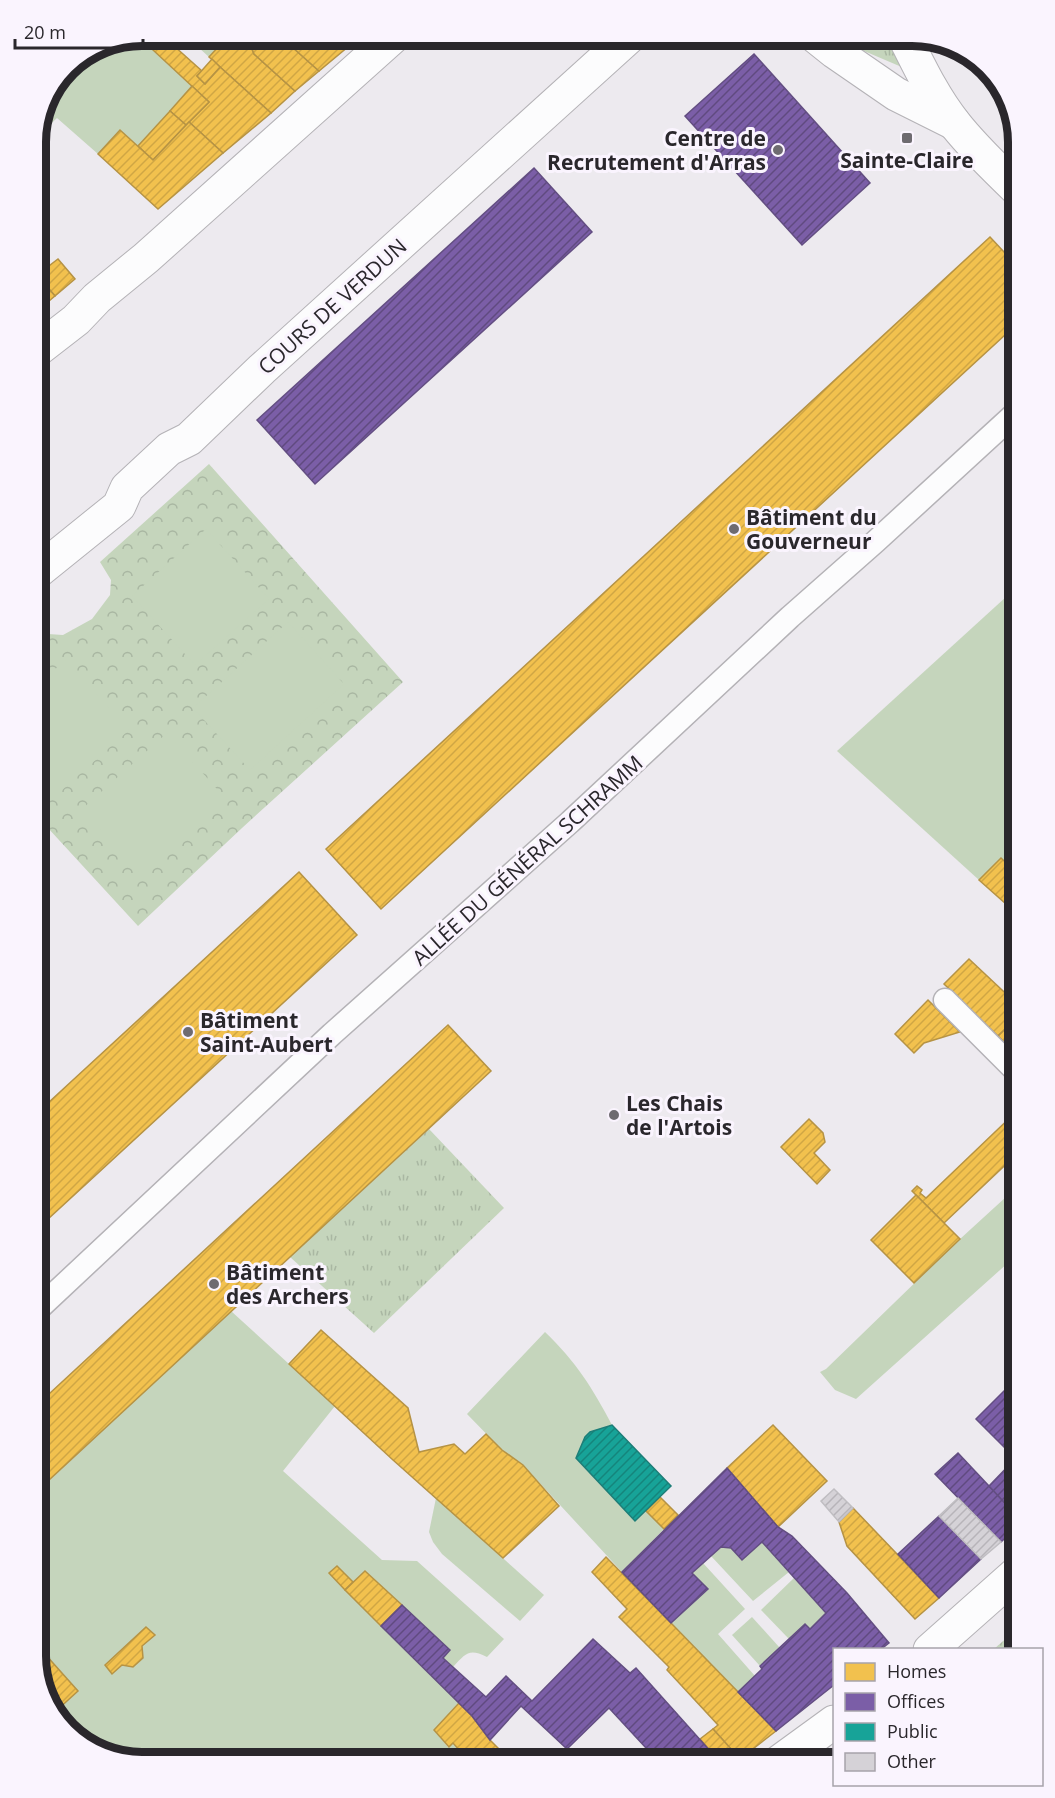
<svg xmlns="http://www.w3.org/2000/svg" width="1055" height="1798" font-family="'Open Sans',sans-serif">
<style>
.grass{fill:url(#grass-tufts)}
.park{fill:url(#park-crowns)}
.garden{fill:#c5d5bc;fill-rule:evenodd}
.homes{fill:url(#homes-hatch);stroke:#b69344;stroke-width:1.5}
.offices{fill:url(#offices-hatch);stroke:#634e82;stroke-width:1.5}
.public{fill:url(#public-hatch);stroke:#1d7e78;stroke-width:1.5}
.building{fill:url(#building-hatch);stroke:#c0bec2;stroke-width:1.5}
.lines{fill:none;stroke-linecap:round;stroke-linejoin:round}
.lane-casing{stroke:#b4b2b6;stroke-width:25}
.street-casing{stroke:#b4b2b6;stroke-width:35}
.secondary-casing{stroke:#b4b2b6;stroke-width:35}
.lane{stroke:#fcfcfd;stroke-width:22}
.street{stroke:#fcfcfd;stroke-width:33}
.secondary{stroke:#fcfcfd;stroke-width:33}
.poi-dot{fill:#6e6b70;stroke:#faf4fe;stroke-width:2}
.labels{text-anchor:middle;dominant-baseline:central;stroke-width:6;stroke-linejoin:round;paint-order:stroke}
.poi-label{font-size:21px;font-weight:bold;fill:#2a272c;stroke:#faf4fe;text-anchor:start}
.street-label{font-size:21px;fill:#2a272c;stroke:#faf4fe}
.rim{fill:none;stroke:#2a272c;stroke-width:8}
</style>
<defs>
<pattern id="grass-tufts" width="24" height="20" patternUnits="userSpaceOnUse" patternTransform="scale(1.5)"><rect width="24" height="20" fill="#c5d5bc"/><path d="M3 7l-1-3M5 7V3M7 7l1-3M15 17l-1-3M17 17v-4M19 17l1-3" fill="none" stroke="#a9b7a2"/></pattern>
<pattern id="park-crowns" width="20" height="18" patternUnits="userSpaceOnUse" patternTransform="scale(1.5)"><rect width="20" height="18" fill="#c5d5bc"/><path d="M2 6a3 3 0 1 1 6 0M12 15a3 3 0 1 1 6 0" fill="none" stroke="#a9b7a2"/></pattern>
<pattern id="homes-hatch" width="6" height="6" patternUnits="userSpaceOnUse" patternTransform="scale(1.5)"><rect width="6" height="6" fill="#f2c14e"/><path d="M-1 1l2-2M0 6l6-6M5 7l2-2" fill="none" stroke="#d0a644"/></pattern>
<pattern id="offices-hatch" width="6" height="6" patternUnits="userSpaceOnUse" patternTransform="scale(1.5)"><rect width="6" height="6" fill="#7b5ea7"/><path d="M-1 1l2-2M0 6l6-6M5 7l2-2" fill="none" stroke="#604a80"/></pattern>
<pattern id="public-hatch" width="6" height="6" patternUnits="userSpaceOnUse" patternTransform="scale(1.5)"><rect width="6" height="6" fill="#17a398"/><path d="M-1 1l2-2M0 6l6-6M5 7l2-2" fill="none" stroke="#15857c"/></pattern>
<pattern id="building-hatch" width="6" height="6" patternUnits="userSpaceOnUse" patternTransform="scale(1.5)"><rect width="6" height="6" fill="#d5d2d7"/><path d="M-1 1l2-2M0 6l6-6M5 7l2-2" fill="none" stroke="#b7b4b9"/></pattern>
</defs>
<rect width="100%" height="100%" fill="#edeaef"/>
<!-- grass -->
<g class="grass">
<polygon points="841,36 883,36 904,68 857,48"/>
<polygon points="429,1129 504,1208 374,1333 290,1257"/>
<polygon points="1019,1627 1019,1649 994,1649"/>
</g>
<!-- park -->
<polygon class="park" points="209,464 403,682 242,828 138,926 36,815 36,627 48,634 63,635 92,619 110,595 111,580 100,562"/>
<!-- garden -->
<g class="garden">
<polygon points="143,36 151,36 159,43 153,50 192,86 138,146 120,130 98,154 57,118 36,138 67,67 102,44"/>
<polygon points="186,36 214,36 217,39 215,40 220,45 209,57"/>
<polygon points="206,529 269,599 195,665 132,596"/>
<polygon points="1019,585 1019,875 979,880 837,751"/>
<polygon points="288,622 344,684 250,770 193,708"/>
<polygon points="65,660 129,730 62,790 36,762 36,687"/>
<polygon points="167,733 224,797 139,872 82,809"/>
<polygon points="1019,1185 1019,1253 856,1399 835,1390 820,1372 826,1369 960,1239"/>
<path d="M231 1311 335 1406 283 1471 382 1560 417 1561 504 1639 487 1657C469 1648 466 1653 453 1667L443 1658 450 1650 365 1571 353 1582 337 1566 329 1573 459 1703 434 1730 448 1747 453 1743 470 1762H187L184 1759 181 1762H136L84 1744 55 1712 78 1691 36 1644V1492ZM146 1628 154 1635 142 1646 143 1658 122 1665H106Z"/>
<path d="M545 1332C576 1362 592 1387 612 1425 586 1433 587 1433 576 1458L635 1521 646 1511 664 1529 622 1572 523 1465 502 1450 467 1414Z"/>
<polygon points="436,1498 544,1595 520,1621 442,1554 433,1542 429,1532"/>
<polygon points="762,1542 789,1572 753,1601 711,1556 721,1547 731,1548 742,1560"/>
<polygon points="703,1563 745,1609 718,1634 755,1676 738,1692 671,1623 707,1588 692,1573"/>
<polygon points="794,1578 826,1613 810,1629 789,1639 761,1610"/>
<polygon points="752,1617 780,1648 760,1666 732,1635"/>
</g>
<!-- homes -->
<g class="homes">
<polygon points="214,36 239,36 252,49 254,54 295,91 271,113 209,57 220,45 215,40 217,39"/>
<polygon points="239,36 280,36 319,71 295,91 254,54 252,49"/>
<polygon points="283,36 361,36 319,71 282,38"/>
<polygon points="164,37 202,71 197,76 205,84 220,67 271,113 223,153 189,122 209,102 153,50"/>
<polygon points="212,59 220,67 205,84 197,76"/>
<polygon points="192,86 209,102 186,125 170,111"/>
<polygon points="170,111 186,125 153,160 138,146"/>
<polygon points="189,122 223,153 158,209 98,154 120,130 153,160"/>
<polygon points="990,237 1019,268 1019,322 381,909 326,849"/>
<polygon points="58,259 75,279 55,296 37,275"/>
<polygon points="36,274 55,296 36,312"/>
<polygon points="1001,858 1019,875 1019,891 1006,904 979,880"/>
<polygon points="299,872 357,935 36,1230 36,1114"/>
<polygon points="969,959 1019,1006 1019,1016 998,1036 944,984"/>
<polygon points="928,1000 960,1032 924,1043 914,1053 895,1034"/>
<polygon points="1019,1016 1019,1057 998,1036"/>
<polygon points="448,1025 491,1071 36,1492 36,1406"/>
<polygon points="1019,1109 1019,1152 944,1223 912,1191 917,1186 922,1190 920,1193 926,1198"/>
<polygon points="809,1119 823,1133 825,1142 814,1153 830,1170 817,1184 781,1147"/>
<polygon points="916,1195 960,1239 914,1283 871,1240"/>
<polygon points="321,1330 408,1408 419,1452 454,1444 465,1454 486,1434 502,1450 523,1465 559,1506 503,1558 393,1460 289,1364"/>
<polygon points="773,1425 827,1481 778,1527 727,1468"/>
<polygon points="660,1497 678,1515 664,1529 646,1511"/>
<polygon points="853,1508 939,1598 915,1619 847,1546 839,1522"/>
<polygon points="606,1557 671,1623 776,1731 740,1759 713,1729 718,1725 667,1670 669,1667 619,1617 627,1609 592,1572"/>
<polygon points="337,1566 353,1582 345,1590 329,1573"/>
<polygon points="365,1571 402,1605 381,1626 345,1590"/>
<polygon points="146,1627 155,1635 142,1646 143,1658 133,1667 122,1665 112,1674 105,1665"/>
<polygon points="36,1644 78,1691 55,1712 47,1702 36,1655"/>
<polygon points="459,1703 472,1716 490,1740 512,1762 470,1762 453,1743 449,1747 434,1730"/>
<polygon points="713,1729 740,1759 736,1762 720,1762 700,1739"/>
</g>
<!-- offices -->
<g class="offices">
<polygon points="754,54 870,183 802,245 685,116"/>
<polygon points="534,168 592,232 315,484 257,420"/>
<polygon points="1012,1383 1019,1390 1019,1462 976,1419"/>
<polygon points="958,1453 1019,1518 1019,1525 1001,1542 935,1474"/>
<polygon points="1015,1459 1019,1462 1019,1518 989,1486"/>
<polygon points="727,1468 778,1527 792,1536 847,1593 889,1643 880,1650 834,1650 834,1685 776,1731 738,1692 762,1669 760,1666 805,1624 810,1629 826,1613 762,1542 742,1560 731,1548 721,1547 692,1573 708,1589 671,1623 622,1572"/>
<polygon points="939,1516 981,1559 939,1598 898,1554"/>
<polygon points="402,1605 450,1650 443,1658 486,1697 506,1676 532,1701 593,1639 630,1673 636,1668 720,1762 659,1762 609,1708 567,1749 521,1706 490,1740 472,1716 381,1626"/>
</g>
<!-- public -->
<g class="public">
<polygon points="983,67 1008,96 1009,101 980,70"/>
<polygon points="612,1425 671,1486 635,1521 576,1458 585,1437 590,1432"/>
</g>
<!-- building -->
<g class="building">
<polygon points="834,1489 853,1508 839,1522 821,1501"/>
<polygon points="958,1498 1001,1542 981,1559 939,1516"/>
</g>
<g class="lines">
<defs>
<g id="lane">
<polyline points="945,1000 1019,1074"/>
<polyline points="36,1311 332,1034 570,822 790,617 875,542 1019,410"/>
</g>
<g id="street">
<polyline points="36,351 76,320 97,298 146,258 394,36"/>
<polyline points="36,573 119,506 127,488 169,449 189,439 262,369 630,36"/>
</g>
<g id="secondary">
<polyline points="815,36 835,52 896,94 954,123"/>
<path d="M904 36C919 66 934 98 955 124 974 148 997 170 1019 191"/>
<polyline points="930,1650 1019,1571"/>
<polyline points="779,1762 834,1722"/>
</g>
</defs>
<!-- lane casing -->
<use href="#lane" class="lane-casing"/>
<!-- street casing -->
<use href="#street" class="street-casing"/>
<!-- secondary casing -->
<use href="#secondary" class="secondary-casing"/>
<!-- lane -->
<use href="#lane" class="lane"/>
<!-- street -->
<use href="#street" class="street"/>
<!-- secondary -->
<use href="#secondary" class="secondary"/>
</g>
<!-- markers -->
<g class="poi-dot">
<rect x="901" y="132" width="12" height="12" rx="3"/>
<circle cx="778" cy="150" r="6"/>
<circle cx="734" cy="529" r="6"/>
<circle cx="188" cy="1032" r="6"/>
<circle cx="614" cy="1115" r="6"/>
<circle cx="214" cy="1284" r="6"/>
</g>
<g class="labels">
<!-- poi labels -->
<g class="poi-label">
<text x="766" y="138" text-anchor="end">Centre de<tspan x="766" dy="24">Recrutement d'Arras</tspan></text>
<text x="907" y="160" text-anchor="middle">Sainte-Claire</text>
<text x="746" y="517">Bâtiment du<tspan x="746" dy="24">Gouverneur</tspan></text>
<text x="200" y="1020">Bâtiment<tspan x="200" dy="24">Saint-Aubert</tspan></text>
<text x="626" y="1103">Les Chais<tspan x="626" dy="24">de l'Artois</tspan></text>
<text x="226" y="1272">Bâtiment<tspan x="226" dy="24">des Archers</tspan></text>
</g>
<!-- street labels -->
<g class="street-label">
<text transform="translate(332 306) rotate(-42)">COURS DE VERDUN</text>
<text transform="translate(527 860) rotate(-42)">ALLÉE DU GÉNÉRAL SCHRAMM</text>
</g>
</g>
<!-- crop -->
<path d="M0 0H1055V1798H0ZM142 46H912A96 96 0 0 1 1008 142V1656A96 96 0 0 1 912 1752H142A96 96 0 0 1 46 1656V142A96 96 0 0 1 142 46Z" fill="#faf4fe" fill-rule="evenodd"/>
<path class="rim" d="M142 46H912A96 96 0 0 1 1008 142V1656A96 96 0 0 1 912 1752H142A96 96 0 0 1 46 1656V142A96 96 0 0 1 142 46Z"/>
<!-- legend -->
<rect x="833" y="1648" width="210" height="138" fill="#faf4fe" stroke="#a7a2aa" stroke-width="1.5"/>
<rect x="845" y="1663" width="30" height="18" fill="#f2c14e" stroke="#a7a2aa" stroke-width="1.5"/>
<text x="887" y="1678" font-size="18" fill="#2a272c">Homes</text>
<rect x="845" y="1693" width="30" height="18" fill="#7b5ea7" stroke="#a7a2aa" stroke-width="1.5"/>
<text x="887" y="1708" font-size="18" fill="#2a272c">Offices</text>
<rect x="845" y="1723" width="30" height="18" fill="#17a398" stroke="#a7a2aa" stroke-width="1.5"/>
<text x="887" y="1738" font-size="18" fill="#2a272c">Public</text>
<rect x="845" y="1753" width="30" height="18" fill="#d5d2d7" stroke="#a7a2aa" stroke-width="1.5"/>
<text x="887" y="1768" font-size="18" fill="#2a272c">Other</text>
<!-- scale -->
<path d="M15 39v9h128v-9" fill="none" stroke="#2a272c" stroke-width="3"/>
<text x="24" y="39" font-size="18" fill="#2a272c" stroke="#faf4fe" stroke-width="4.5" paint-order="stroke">20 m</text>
</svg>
